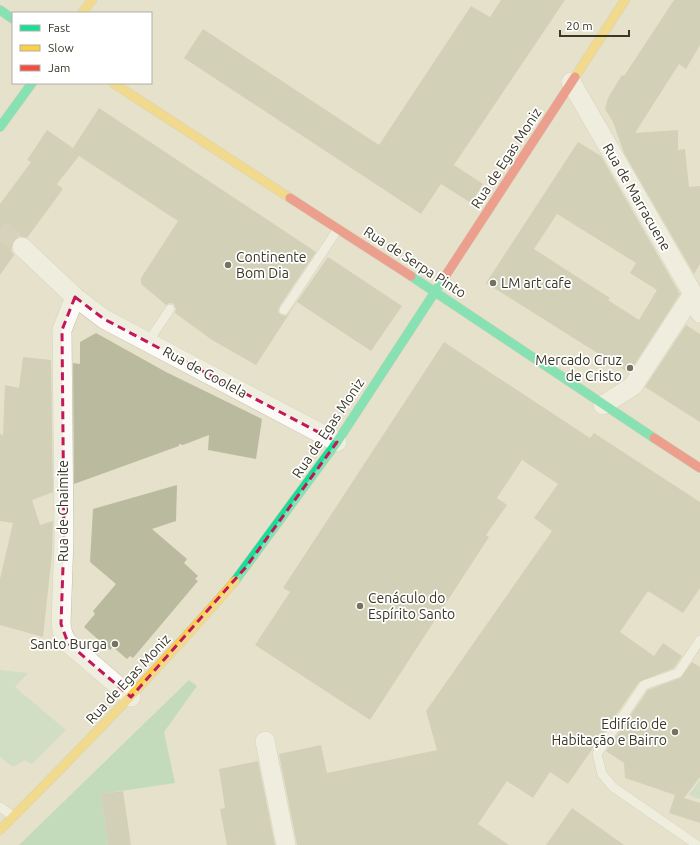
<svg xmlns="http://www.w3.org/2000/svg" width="700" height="845" font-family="Ubuntu,sans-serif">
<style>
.green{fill:#b9d9bb}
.forest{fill:#9bd2a9}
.building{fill:#babb9e;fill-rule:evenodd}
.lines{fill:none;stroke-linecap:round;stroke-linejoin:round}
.street-tunnel{stroke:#c4bfaa;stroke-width:19;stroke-dasharray:19 10;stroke-linecap:butt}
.lane-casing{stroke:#c2bead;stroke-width:10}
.street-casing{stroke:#c2bead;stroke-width:20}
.fast-casing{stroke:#c2bead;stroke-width:10}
.slow-casing{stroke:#c2bead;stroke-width:10}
.jam-casing{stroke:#c2bead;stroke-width:10}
.lane{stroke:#fbfaf7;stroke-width:9}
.street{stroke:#fbfaf7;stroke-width:19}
.fast{stroke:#16e098;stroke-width:9}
.slow{stroke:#ffcf43;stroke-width:9}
.jam{stroke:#f24e42;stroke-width:9}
.marked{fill:none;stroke:#c2185b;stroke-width:3;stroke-dasharray:8 5;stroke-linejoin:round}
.poi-dot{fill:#767260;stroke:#fff;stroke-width:1.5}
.labels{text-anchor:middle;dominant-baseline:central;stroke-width:3.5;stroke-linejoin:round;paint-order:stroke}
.street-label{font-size:14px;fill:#3a3726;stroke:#fff}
.poi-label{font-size:14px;fill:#3a3726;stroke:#fff;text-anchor:start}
</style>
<rect width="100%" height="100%" fill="#e6e1cb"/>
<!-- green -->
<g class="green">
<polygon points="0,670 28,673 15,687 66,730 32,764 25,760 13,767 0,757"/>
<polygon points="700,780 700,799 689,795"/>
</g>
<!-- forest -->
<polygon class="forest" points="189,680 197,686 164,732 175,783 101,794 108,845 19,845"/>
<!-- building -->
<g class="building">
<polygon points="501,0 565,0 454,165 483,184 471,203 441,184 421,214 184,58 203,29 379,145 471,6 490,17"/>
<polygon points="674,0 700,0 700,45 686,69 679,64 635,133 678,130 678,150 685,149 689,187 700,186 700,264 694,274 624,153 613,122 605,109 608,98 622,75 624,76"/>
<polygon points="99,108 316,252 279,307 278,312 281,315 286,316 289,313 328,257 402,306 371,351 297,302 256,365 212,340 175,313 176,309 174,304 170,303 166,305 141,284 141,278 178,221 79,156 57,184 63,189 27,238 19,236 14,240 11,250 14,255 0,275 0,204 31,162 27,160 47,130 73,148"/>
<path d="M578 142 601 156 680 294 629 373 486 283ZM557 214 636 263 630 273 657 290 639 320 608 300 610 298 534 249Z"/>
<polygon points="686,325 700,334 700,422 645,387"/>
<polygon points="96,333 166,372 262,419 256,459 208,450 209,435 183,445 179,444 179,446 74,484 73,363 80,364 80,342"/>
<polygon points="444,342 590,438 594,433 700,502 700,588 683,613 648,591 620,632 654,656 663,643 682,656 674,668 639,682 568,784 550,772 533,798 507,781 478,824 509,845 297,845 279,754 321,745 327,773 437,750 426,711 552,531 534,518 558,484 522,460 497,498 507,505 486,535 489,537 370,720 255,645 290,592 283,588"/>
<polygon points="23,357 51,360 53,492 32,500 40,525 53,521 52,554 43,637 0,625 0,579 13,523 0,521 0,434 3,435 5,385 19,388"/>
<polygon points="177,485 176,521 152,529 187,559 184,563 198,576 195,579 198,581 133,658 130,656 127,659 113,647 110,650 84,627 95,614 93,611 116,584 90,562 93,509"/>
<polygon points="692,662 700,667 700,777 684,798 700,803 700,823 669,813 675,795 625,778 624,763 606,751 648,690 680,678"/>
<polygon points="258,761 275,845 227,845 220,809 225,808 219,769"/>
<polygon points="123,791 131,845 108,845 101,794"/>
<polygon points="572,808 624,845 546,845"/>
</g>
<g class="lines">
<!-- street-tunnel -->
<polyline class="street-tunnel" points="0,229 22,247"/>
<defs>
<g id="lane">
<polyline points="284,310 338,229"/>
<polyline points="148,342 170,309"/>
<polyline points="0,807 13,816"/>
<polyline points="697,845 613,787 602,774 597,754 644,685 678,673 700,640"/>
</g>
<g id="street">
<polyline points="571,82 693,294 700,313"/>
<polyline points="22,247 75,297 104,319 337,442"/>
<polyline points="75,297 62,330 64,538 61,624 63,635 68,643 131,697"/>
<polyline points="603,405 633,386 693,294"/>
<polyline points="265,741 286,845"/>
</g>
<g id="fast">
<polyline points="0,10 13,19"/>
<polyline points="0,127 32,83"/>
<polyline points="411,276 654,438"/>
<polyline points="235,581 337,442 446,275"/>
</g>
<g id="slow">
<polyline points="82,13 92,0"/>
<polyline points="575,77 625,0"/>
<polyline points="113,83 290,198"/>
<path d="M0 830C81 749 160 668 235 581"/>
</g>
<g id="jam">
<polyline points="290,198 411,276"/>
<polyline points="446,275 575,77"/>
<polyline points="654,438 700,468"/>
</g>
</defs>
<!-- lane casing -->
<use href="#lane" class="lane-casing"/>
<!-- street casing -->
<use href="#street" class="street-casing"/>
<!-- fast casing -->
<use href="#fast" class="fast-casing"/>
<!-- slow casing -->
<use href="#slow" class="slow-casing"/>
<!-- jam casing -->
<use href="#jam" class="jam-casing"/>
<!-- lane -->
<use href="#lane" class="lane"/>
<!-- street -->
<use href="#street" class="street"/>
<!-- fast -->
<use href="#fast" class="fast"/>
<!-- slow -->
<use href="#slow" class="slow"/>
<!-- jam -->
<use href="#jam" class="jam"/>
</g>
<!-- marked area -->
<path d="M0 0H700V845H0ZM75 297 104 319 337 442 246 567 131 697 68 643 61 624 64 538 62 330Z" fill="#e6e1cb" fill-opacity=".55" fill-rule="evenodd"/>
<path class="marked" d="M75 297 104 319 337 442 246 567 131 697 68 643 61 624 64 538 62 330Z"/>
<!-- markers -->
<g class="poi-dot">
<circle cx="228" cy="265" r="4"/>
<circle cx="493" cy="283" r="4"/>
<circle cx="630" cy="368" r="4"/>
<circle cx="360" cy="606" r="4"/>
<circle cx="115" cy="644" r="4"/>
<circle cx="675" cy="732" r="4"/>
</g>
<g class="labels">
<!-- street labels -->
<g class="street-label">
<text transform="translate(506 158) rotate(-57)">Rua de Egas Moniz</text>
<text transform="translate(637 197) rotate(60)">Rua de Marracuene</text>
<text transform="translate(415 262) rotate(33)">Rua de Serpa Pinto</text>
<text transform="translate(205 372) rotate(28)">Rua de Coolela</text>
<text transform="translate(328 428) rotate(-56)">Rua de Egas Moniz</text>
<text transform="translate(63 511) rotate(-90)">Rua de Chaimite</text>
<text transform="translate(128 679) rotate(-47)">Rua de Egas Moniz</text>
</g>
<!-- poi labels -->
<g class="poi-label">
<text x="236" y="257">Continente<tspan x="236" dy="16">Bom Dia</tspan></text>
<text x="501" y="283">LM art cafe</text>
<text x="622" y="360" text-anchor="end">Mercado Cruz<tspan x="622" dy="16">de Cristo</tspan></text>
<text x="368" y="598">Cenáculo do<tspan x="368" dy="16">Espírito Santo</tspan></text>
<text x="107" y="644" text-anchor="end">Santo Burga</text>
<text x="667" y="724" text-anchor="end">Edifício de<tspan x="667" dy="16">Habitação e Bairro</tspan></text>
</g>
</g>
<!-- legend -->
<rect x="12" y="12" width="140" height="72" fill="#ffffff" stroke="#b0afa8"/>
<rect x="20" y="25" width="20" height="6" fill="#16e098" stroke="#b0afa8"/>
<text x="48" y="32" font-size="12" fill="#3a3726">Fast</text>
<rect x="20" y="45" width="20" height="6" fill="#ffcf43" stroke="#b0afa8"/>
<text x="48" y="52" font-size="12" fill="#3a3726">Slow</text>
<rect x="20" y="65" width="20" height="6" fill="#f24e42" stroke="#b0afa8"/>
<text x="48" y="72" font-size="12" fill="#3a3726">Jam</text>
<!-- scale -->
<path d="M560 30v6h69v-6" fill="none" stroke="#3a3726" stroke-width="2"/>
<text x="566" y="30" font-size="12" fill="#3a3726" stroke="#ffffff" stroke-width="3" paint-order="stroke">20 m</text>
</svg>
